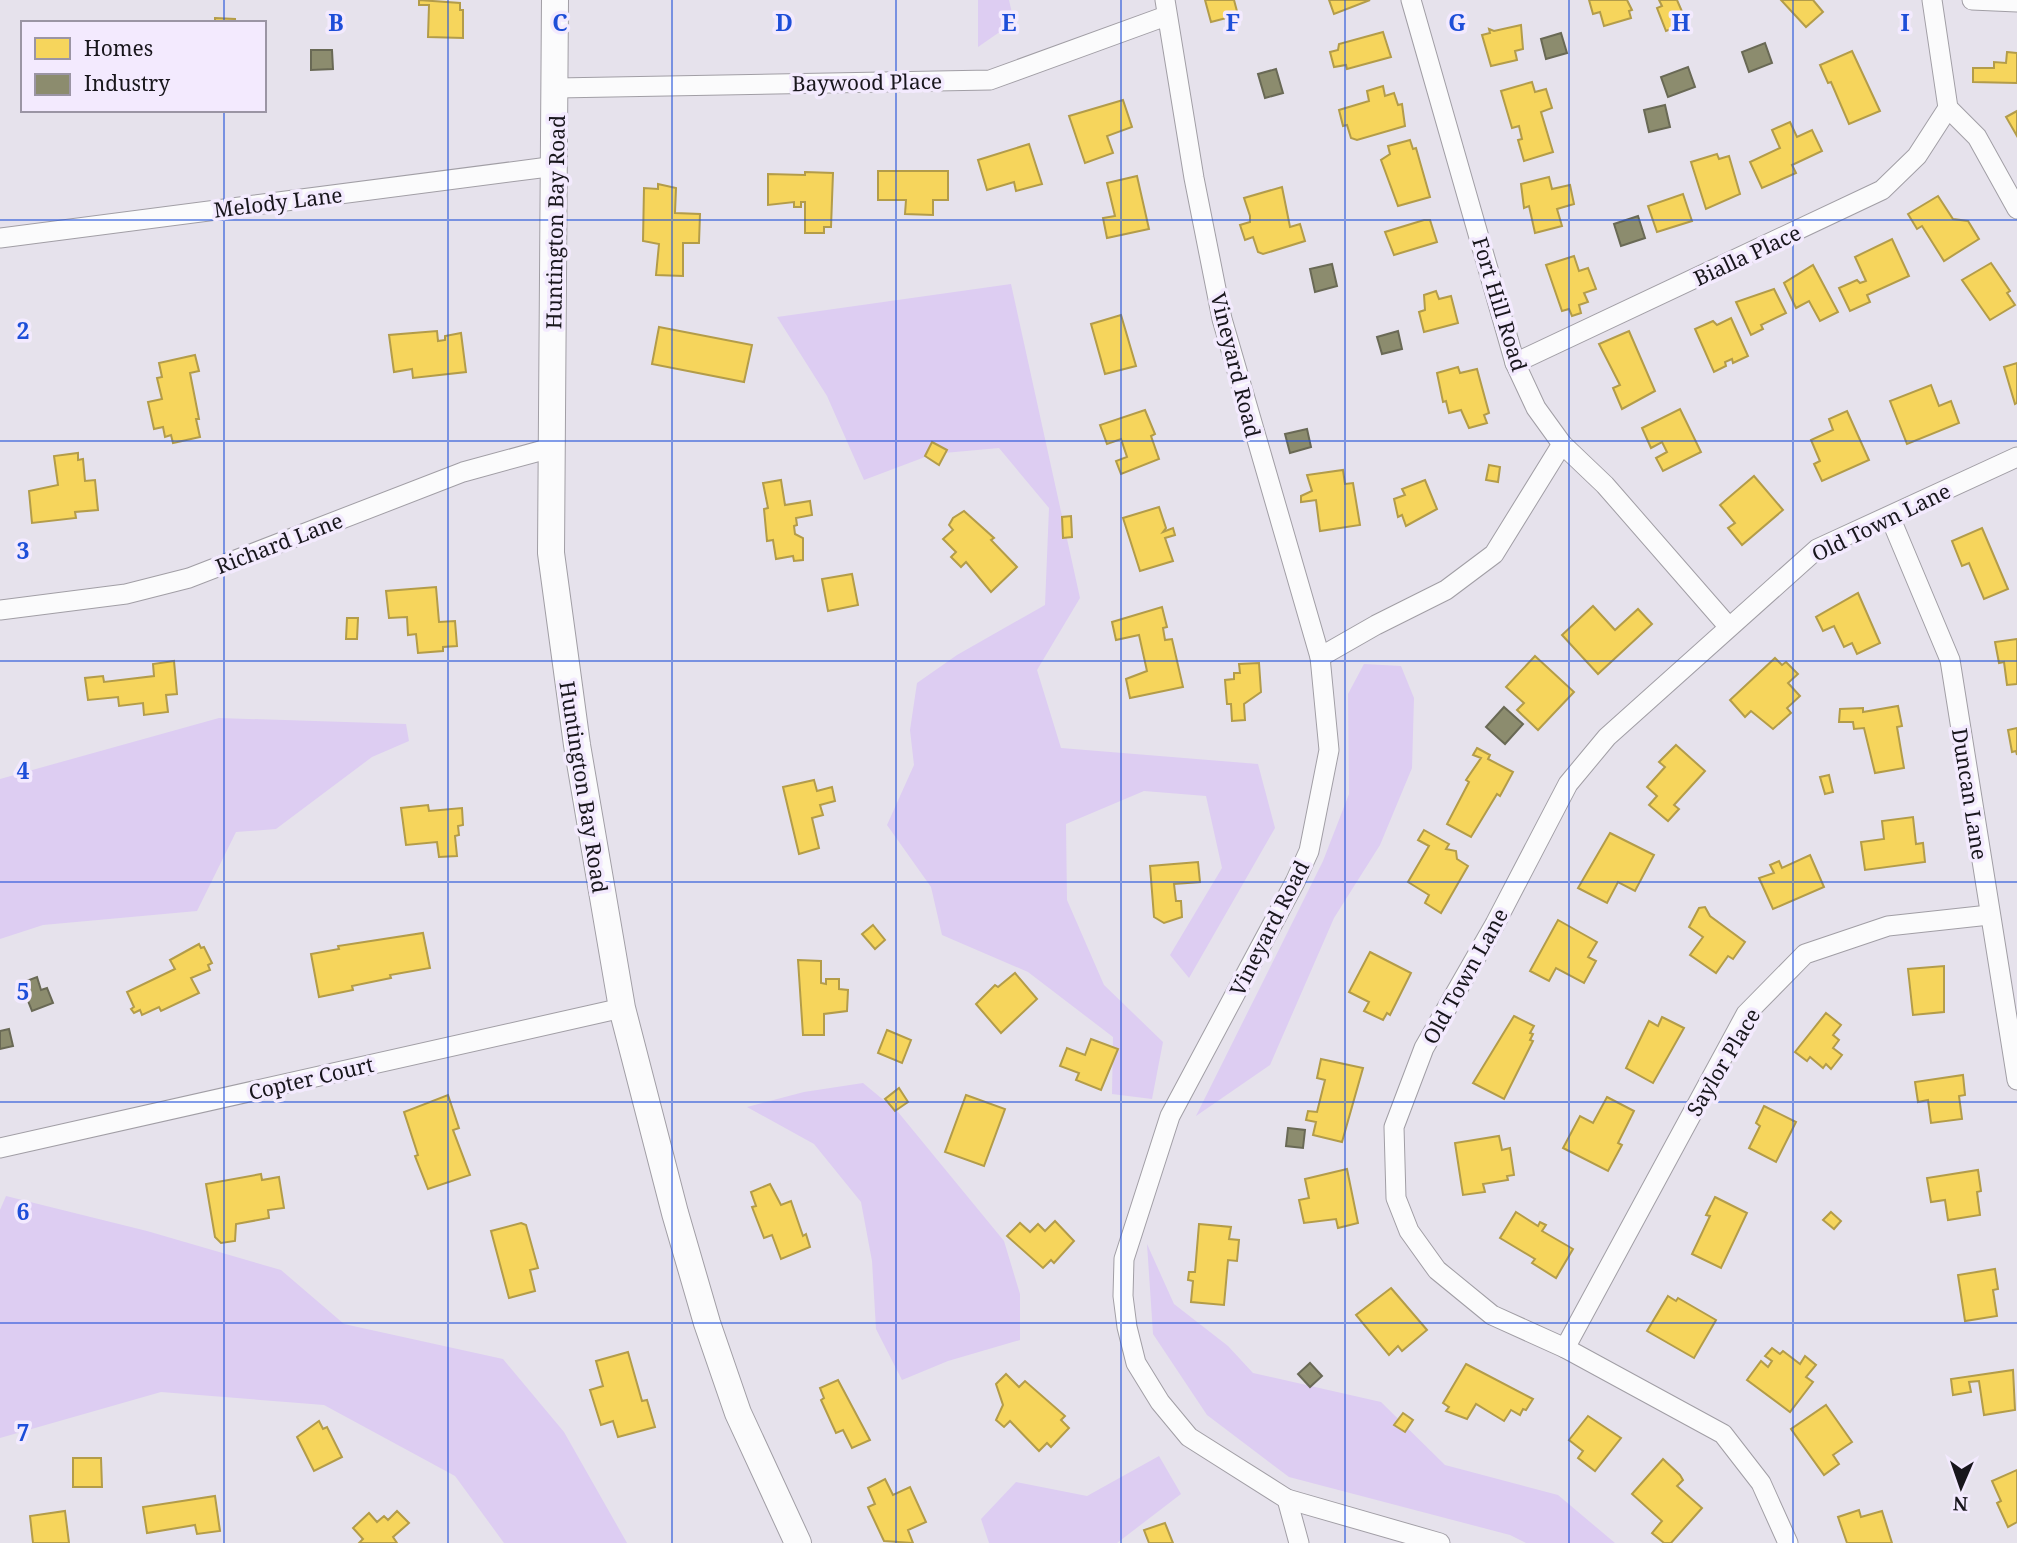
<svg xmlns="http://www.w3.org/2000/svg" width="2017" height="1543" font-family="'Noto Serif',serif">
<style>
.green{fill:#ddcdf2}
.homes{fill:#f6d55c;stroke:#b39c49;stroke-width:2}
.industry{fill:#8c8c6e;stroke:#696955;stroke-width:2}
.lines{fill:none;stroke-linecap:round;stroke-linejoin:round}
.street-casing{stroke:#a19ea5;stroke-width:21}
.secondary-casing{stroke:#a19ea5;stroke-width:28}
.street{stroke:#fbfbfc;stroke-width:19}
.secondary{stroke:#fbfbfc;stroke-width:26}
.grid{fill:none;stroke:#1d4ed8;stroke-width:2;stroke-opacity:0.55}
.labels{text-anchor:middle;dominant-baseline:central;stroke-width:7;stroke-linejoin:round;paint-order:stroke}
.street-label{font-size:21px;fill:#18161c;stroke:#f3eafe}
.grid-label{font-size:23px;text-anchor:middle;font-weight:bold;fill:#1d4ed8;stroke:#f3eafe;stroke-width:7;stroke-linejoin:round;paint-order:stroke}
</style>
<rect width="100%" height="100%" fill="#e6e2ec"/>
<!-- green -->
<g class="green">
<polygon points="978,0 1009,0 1014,22 978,47"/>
<polygon points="1011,284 1080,598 1037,670 1061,748 1258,764 1275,828 1189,978 1170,955 1222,868 1206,796 1144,791 1066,824 1067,900 1104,985 1163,1042 1152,1099 1112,1094 1113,1037 1028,972 942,935 931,887 887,825 914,765 910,730 917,683 957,655 1045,605 1049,508 999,448 933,454 864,480 827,396 777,317"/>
<polygon points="1364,664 1401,666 1414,698 1412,768 1380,845 1334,918 1270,1065 1196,1116 1323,861 1349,794 1348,694"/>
<polygon points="219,718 406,724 409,741 372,757 276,829 236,832 197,911 43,925 0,939 0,779"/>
<polygon points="863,1083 898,1112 1004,1241 1020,1294 1020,1340 948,1361 902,1380 876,1329 872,1261 861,1202 814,1144 747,1107 804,1092"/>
<polygon points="6,1196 147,1231 281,1270 344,1324 503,1359 564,1432 627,1543 504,1543 455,1476 324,1405 161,1392 0,1438 0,1210"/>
<polygon points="1147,1244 1174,1304 1228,1346 1253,1373 1381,1402 1445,1465 1558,1495 1615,1543 1526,1543 1510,1535 1289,1477 1207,1415 1153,1334"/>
<polygon points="1159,1456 1181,1494 1117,1543 989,1543 981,1519 1016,1482 1087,1496"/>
</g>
<!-- homes -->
<g class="homes">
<polygon points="419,0 460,3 460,10 463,10 463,38 428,37 429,5 419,5"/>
<polygon points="1205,0 1234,0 1238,15 1211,22"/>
<polygon points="1329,0 1370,0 1334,14"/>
<polygon points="1589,0 1627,0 1632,10 1629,11 1631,18 1604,26 1600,12 1593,14"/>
<polygon points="1659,0 1677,0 1687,23 1666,31 1657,8 1662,6"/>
<polygon points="1781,0 1813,0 1823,12 1806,27"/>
<polygon points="215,18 235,19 235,23 215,23"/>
<polygon points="1521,25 1523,49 1515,51 1517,60 1491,66 1482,35 1490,33 1489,29 1494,31"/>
<polygon points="1383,32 1391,57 1347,69 1346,65 1334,67 1330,52 1338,50 1339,44"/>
<polygon points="1852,51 1880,111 1849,124 1831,82 1828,83 1820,65"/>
<polygon points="2007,52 2017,53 2017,83 1973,82 1973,68 1994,68 1994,62 2006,63"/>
<polygon points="1532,82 1535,92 1546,89 1552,108 1541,112 1553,152 1524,161 1518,140 1522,139 1519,126 1512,128 1501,91"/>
<polygon points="1383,86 1385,96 1394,93 1398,105 1402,104 1405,126 1357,140 1351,138 1347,125 1343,126 1339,110 1369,101 1367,91"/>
<polygon points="1123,100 1132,127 1107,136 1113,153 1085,163 1069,116"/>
<polygon points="2017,111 2017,136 2006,117"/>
<polygon points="1790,122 1797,137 1812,130 1822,151 1792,165 1796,173 1762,188 1750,162 1780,148 1772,130"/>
<polygon points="1410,140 1413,149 1416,148 1430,197 1398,206 1381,160 1390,154 1388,146"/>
<polygon points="1029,144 1042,184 1016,191 1014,182 987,190 978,160"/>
<polygon points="1717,154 1719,159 1729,156 1740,194 1706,209 1691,162"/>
<polygon points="878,171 948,171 948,200 933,200 933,215 905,214 906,200 878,200"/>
<polygon points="805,172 833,173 831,227 824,227 824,233 805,233 805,202 801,202 801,207 794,207 794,202 768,205 768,174 805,175"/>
<polygon points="1137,176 1149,229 1107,238 1103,218 1115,216 1107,183"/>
<polygon points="1549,177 1552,189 1570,185 1574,204 1557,209 1562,226 1535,233 1529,206 1524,208 1521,184"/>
<polygon points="658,184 676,188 675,213 700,214 699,243 683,243 683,276 656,275 659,244 643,241 644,188 658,189"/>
<polygon points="1282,187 1290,227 1300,224 1305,241 1263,254 1258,252 1253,237 1245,240 1240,225 1250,222 1250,216 1244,198"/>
<polygon points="1683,194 1692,221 1657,232 1648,206"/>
<polygon points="1938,196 1953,219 1968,221 1979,239 1944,261 1922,226 1917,229 1908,214"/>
<polygon points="1424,220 1430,220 1437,242 1394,255 1385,232"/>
<polygon points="1892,239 1909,276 1867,295 1870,302 1850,311 1839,288 1857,280 1860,283 1866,281 1855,257"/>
<polygon points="1574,256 1579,271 1588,268 1596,289 1584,293 1588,302 1579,305 1581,313 1572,316 1569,309 1562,311 1546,265"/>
<polygon points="1991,263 2010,291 2007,293 2015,305 1990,320 1962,280"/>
<polygon points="1813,265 1838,312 1820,321 1809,301 1796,308 1784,283"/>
<polygon points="1774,289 1786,313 1761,325 1763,329 1751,335 1736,302"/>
<polygon points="1436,291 1439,299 1451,296 1458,323 1424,332 1419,312 1425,310 1424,295"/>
<polygon points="1121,315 1136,366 1105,374 1091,324"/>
<polygon points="1731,318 1748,356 1733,363 1732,359 1725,362 1726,366 1714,372 1695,329 1713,321 1717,325"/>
<polygon points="659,327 752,345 744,382 652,364"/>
<polygon points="437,331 438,341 445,340 445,336 461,333 466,372 413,378 412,369 394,372 389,335"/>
<polygon points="1629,331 1655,391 1622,409 1613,388 1620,385 1599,344"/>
<polygon points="195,355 199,371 190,373 199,419 196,419 200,437 173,443 171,435 165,437 163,427 154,429 148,402 162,399 157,378 162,377 159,363"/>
<polygon points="2017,363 2017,403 2015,404 2004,367"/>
<polygon points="1458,367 1460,373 1477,369 1489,413 1484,415 1487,423 1469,428 1461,410 1449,413 1446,401 1443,402 1437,373"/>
<polygon points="1931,385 1939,406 1951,401 1959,423 1907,444 1890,401"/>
<polygon points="1680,409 1701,452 1663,471 1656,458 1667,452 1662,442 1651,448 1642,428"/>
<polygon points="1145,410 1155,434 1151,436 1159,459 1121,474 1116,461 1127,457 1121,439 1107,444 1100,425"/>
<polygon points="1847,411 1869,460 1822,481 1814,464 1820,461 1811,440 1833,430 1829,419"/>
<polygon points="932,442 947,450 939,465 925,456"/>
<polygon points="78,453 78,460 83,459 85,481 95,480 98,510 75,512 76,518 32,523 29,491 58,485 54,456"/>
<polygon points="1489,465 1500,467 1498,482 1486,480"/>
<polygon points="1343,470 1345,484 1353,483 1360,525 1320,531 1316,500 1301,502 1301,496 1312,491 1307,475"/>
<polygon points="1754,476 1783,510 1742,545 1728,528 1735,523 1720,505"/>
<polygon points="781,480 785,505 810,501 812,515 796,518 797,525 794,526 795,534 803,538 803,560 794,561 793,556 776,559 773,540 767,541 764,509 768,508 763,483"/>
<polygon points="1425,480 1437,509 1406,526 1402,515 1398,517 1394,499 1405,495 1402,489"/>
<polygon points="1159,507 1166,528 1163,532 1173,528 1175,535 1165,538 1173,561 1140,571 1123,518"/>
<polygon points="964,511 994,538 991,540 1017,567 991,592 966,562 961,567 951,557 956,552 943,539 953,530 949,525 953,518"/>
<polygon points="1071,516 1072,537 1063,538 1062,517"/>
<polygon points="1982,528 2008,589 1984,599 1969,563 1962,566 1952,541"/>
<polygon points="852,574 858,605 828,611 822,579"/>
<polygon points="436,587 439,622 455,621 457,646 443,647 443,651 418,653 416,634 408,635 407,617 389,618 386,591"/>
<polygon points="1858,593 1880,643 1857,654 1852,643 1844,647 1834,626 1823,631 1816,617"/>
<polygon points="1593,606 1615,630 1638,609 1652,624 1598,674 1562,635"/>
<polygon points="1162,607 1167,627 1163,628 1165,640 1172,639 1183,687 1130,698 1126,679 1147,671 1139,635 1116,640 1112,622"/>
<polygon points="347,618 358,618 357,639 346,639"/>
<polygon points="2017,639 2017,684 2007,685 2004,662 1999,663 1995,642"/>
<polygon points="1535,656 1574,692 1538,730 1517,710 1524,703 1506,687"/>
<polygon points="1775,658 1782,665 1786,662 1798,674 1788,683 1800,696 1787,708 1791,713 1773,729 1751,711 1745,717 1730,700"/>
<polygon points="174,661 177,694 166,695 168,712 144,715 143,703 119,706 118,697 88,700 85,678 103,676 104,682 154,676 153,664"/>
<polygon points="1259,663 1261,692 1244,704 1245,720 1232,721 1231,704 1227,704 1225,680 1234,679 1234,673 1240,673 1239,664"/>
<polygon points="1898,706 1902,726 1897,727 1904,768 1875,773 1864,728 1854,729 1853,722 1839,722 1840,709 1863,708 1863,712"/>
<polygon points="2017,728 2017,755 2016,751 2012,752 2008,730"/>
<polygon points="1676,745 1705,771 1674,805 1679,809 1668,821 1649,805 1657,796 1647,787 1665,767 1659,762"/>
<polygon points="1477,748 1490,755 1488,759 1513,772 1500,796 1497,794 1471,837 1447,824 1469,782 1466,780 1481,758 1473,755"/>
<polygon points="1829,775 1833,792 1825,794 1820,777"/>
<polygon points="814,780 817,791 832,787 835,801 820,805 823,815 812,818 819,848 799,854 783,787"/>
<polygon points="428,805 429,811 462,808 463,825 458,826 459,835 455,836 457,856 439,857 437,842 406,845 401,808"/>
<polygon points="1913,817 1916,844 1923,843 1925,862 1865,870 1861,842 1884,839 1882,821"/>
<polygon points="1424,830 1449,844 1446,849 1456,851 1457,859 1468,866 1441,913 1425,903 1429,895 1408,882 1429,846 1418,840"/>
<polygon points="1610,833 1654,855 1635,891 1618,882 1607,903 1578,888"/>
<polygon points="1810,855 1824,887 1773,909 1759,878 1774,873 1770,865 1779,861 1782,868"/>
<polygon points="1198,862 1200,882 1174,884 1176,901 1181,901 1182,917 1164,923 1154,917 1150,866"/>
<polygon points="1705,907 1710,916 1745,942 1733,959 1728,956 1716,973 1690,955 1703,937 1689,927 1699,908"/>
<polygon points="1558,920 1597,942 1588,957 1596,961 1584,983 1556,968 1549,981 1530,971"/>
<polygon points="873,925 885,940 875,949 862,934"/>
<polygon points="423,933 430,968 390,975 391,978 352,986 353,990 319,997 311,954 339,949 338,946"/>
<polygon points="199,944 201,948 204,947 212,963 208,965 210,970 191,978 199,993 161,1011 159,1007 142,1015 140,1010 134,1013 131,1009 134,1007 127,992 175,969 170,960"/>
<polygon points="1370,952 1411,973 1390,1015 1387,1013 1383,1020 1364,1011 1369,1002 1349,992"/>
<polygon points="798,960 821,961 821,983 826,984 826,979 839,979 839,989 848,990 847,1011 824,1014 824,1035 803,1035"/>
<polygon points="1944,966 1944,1012 1913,1015 1908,969"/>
<polygon points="1015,973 1037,999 1001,1033 976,1004 995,985 998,987"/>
<polygon points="1826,1013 1841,1025 1833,1035 1839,1040 1833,1048 1842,1055 1831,1069 1826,1064 1823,1068 1810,1057 1807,1061 1795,1052"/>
<polygon points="1514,1016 1534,1026 1530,1033 1533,1034 1530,1040 1533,1041 1504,1099 1473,1083"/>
<polygon points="1662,1017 1684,1028 1653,1083 1626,1068 1649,1021 1658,1026"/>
<polygon points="887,1030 911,1040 902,1063 878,1053"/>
<polygon points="1091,1039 1118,1049 1101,1090 1076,1080 1079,1073 1060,1066 1067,1048 1085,1055"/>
<polygon points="1321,1059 1363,1068 1342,1142 1313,1135 1316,1122 1306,1120 1308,1111 1317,1112 1325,1080 1317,1078"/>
<polygon points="1963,1075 1965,1095 1959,1096 1962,1119 1931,1123 1928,1100 1918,1102 1915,1082"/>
<polygon points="899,1088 908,1102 895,1111 885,1099"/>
<polygon points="448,1095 459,1128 453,1130 470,1175 428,1189 415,1156 418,1155 404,1112"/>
<polygon points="966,1095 1005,1109 984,1166 945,1152"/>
<polygon points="1607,1097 1634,1111 1618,1143 1622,1145 1608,1171 1563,1148 1580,1116 1593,1123"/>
<polygon points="1764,1106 1796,1122 1776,1162 1749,1148 1760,1126 1756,1123"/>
<polygon points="1499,1136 1502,1150 1510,1148 1514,1175 1507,1176 1508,1180 1483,1184 1485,1192 1463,1195 1455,1143"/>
<polygon points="1347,1169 1358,1223 1338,1228 1336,1219 1304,1223 1299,1200 1309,1198 1305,1179"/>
<polygon points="1978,1170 1981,1191 1977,1192 1980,1215 1948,1220 1945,1200 1931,1202 1927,1178"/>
<polygon points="261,1174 262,1180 279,1177 284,1208 268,1210 269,1218 236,1224 235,1241 221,1243 215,1237 206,1184"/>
<polygon points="770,1184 781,1205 791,1201 803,1236 806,1234 810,1247 781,1259 772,1235 764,1238 752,1207 756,1206 751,1192"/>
<polygon points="1715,1197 1747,1213 1721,1268 1692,1254 1710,1216 1706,1215"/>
<polygon points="1516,1212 1538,1226 1540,1222 1546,1225 1542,1231 1573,1249 1556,1278 1532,1263 1535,1259 1500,1238"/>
<polygon points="1831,1212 1841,1221 1834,1229 1823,1220"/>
<polygon points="1055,1221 1074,1241 1054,1263 1051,1260 1043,1268 1007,1236 1020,1223 1030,1232 1038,1224 1045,1231"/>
<polygon points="521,1223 526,1225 538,1268 530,1270 535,1291 509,1298 491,1231"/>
<polygon points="1199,1224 1231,1227 1229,1239 1239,1240 1237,1261 1228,1260 1224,1305 1191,1302 1193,1281 1188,1280 1189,1272 1195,1272"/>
<polygon points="1995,1269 1998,1289 1993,1290 1997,1316 1965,1321 1958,1275"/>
<polygon points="1391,1288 1427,1330 1402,1351 1398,1346 1389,1355 1356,1315"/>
<polygon points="1668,1296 1676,1301 1678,1298 1716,1320 1694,1358 1647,1331"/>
<polygon points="1772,1348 1780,1354 1783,1351 1800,1364 1805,1356 1816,1365 1806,1377 1813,1382 1790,1412 1747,1380 1761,1361 1768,1367 1772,1361 1765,1356"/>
<polygon points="628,1352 642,1401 647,1400 655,1427 618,1437 613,1421 601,1425 590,1390 603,1386 596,1361"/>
<polygon points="1466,1364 1533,1399 1526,1410 1523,1409 1520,1415 1511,1410 1504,1421 1476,1404 1467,1419 1446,1411 1449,1407 1443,1403"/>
<polygon points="2013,1370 2015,1410 1984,1415 1979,1381 1969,1382 1971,1392 1953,1395 1951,1379"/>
<polygon points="1006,1374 1019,1387 1025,1381 1065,1416 1061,1420 1069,1428 1051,1447 1047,1443 1039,1451 1010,1421 1004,1427 996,1420 1003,1405 996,1384"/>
<polygon points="838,1380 870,1440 852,1448 843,1430 836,1433 821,1400 824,1398 820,1388"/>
<polygon points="1826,1405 1852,1442 1833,1455 1839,1464 1824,1475 1791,1429"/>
<polygon points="1403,1413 1413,1420 1405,1432 1394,1425"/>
<polygon points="1588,1416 1621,1438 1595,1471 1578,1458 1583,1451 1569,1440"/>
<polygon points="319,1421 323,1429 327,1427 342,1457 314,1471 297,1437"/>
<polygon points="73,1458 101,1458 102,1487 73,1487"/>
<polygon points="1663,1459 1680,1475 1683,1480 1677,1486 1702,1508 1671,1543 1664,1543 1652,1533 1662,1521 1632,1494"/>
<polygon points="2017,1470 2017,1522 2008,1527 1997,1503 2001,1501 1992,1481"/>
<polygon points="885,1479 893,1495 910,1487 926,1522 908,1530 913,1543 884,1541 868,1507 875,1504 868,1488"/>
<polygon points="215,1496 220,1531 197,1534 195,1525 147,1533 143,1507"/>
<polygon points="1859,1510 1861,1517 1882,1511 1892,1543 1847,1543 1838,1517"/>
<polygon points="65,1511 69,1543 33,1543 30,1516"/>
<polygon points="397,1511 409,1523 393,1537 397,1543 359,1543 363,1539 353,1528 369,1513 377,1522 384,1516 388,1520"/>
<polygon points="1165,1523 1173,1543 1149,1543 1144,1530"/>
</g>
<!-- industry -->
<g class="industry">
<polygon points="1561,33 1567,53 1546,59 1541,39"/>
<polygon points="1765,43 1772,63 1749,72 1742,52"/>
<polygon points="311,50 332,50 333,69 311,70"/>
<polygon points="1688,67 1695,87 1668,97 1661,77"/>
<polygon points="1276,69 1283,93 1265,98 1258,74"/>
<polygon points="1665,105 1670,127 1649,132 1644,110"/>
<polygon points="1638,216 1645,238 1621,246 1614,224"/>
<polygon points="1332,264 1337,286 1315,292 1310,269"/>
<polygon points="1398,331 1402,349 1382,354 1377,337"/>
<polygon points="1307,429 1311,447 1290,453 1285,434"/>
<polygon points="1504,707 1523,724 1505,744 1486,727"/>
<polygon points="37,977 41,990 47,988 53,1003 32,1011 21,983"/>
<polygon points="9,1029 13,1046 0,1049 0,1031"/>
<polygon points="1288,1128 1305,1130 1303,1148 1286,1146"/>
<polygon points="1310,1363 1322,1376 1310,1387 1298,1374"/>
</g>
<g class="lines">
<defs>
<g id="street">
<polyline points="1165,0 1194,178 1222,319 1320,657 1329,750 1309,851 1295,882 1170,1116 1124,1259 1123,1296 1127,1327 1136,1363 1160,1402 1189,1437 1287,1499 1440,1543"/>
<polyline points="1411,0 1515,363 1536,408 1562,444 1605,485 1728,626"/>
<polyline points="1932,0 1948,108 1977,137 2017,209"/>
<polyline points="1972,0 2017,2"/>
<polyline points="557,88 990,80 1166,16"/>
<polyline points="0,238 556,166"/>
<polyline points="1515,363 1882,190 1917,156 1948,108"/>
<polyline points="1890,517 1950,660 2017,1080"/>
<polyline points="0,610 126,594 189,578 463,472 551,448"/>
<polyline points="1320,657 1376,625 1446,590 1494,554 1562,444"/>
<polyline points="0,1148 622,1008"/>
<polyline points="1565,1348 1746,1014 1805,954 1888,926 1989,915"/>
<polyline points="1287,1499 1299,1543"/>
<polyline points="1788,1543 1761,1483 1723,1434 1565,1348 1492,1315 1437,1270 1409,1231 1396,1198 1394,1127 1424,1048 1495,924 1568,784 1607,737 1817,549 2017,457"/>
</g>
<polyline id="secondary" points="555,0 551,553 577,745 622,1008 675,1213 707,1323 738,1413 798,1543"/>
</defs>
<!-- street casing -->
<use href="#street" class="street-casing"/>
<!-- secondary casing -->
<use href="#secondary" class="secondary-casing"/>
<!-- street -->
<use href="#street" class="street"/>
<!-- secondary -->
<use href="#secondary" class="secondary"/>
</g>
<!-- grid -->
<path class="grid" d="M224 0V23M448 0V1543M672 0V1543M896 0V1543M1121 0V1543M1345 0V1543M1569 0V1543M1793 0V1543M224 110V1543M0 220H2017M0 441H2017M0 661H2017M0 882H2017M0 1102H2017M0 1323H2017"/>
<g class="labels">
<!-- street labels -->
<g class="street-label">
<text transform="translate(867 82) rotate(-1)">Baywood Place</text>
<text transform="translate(278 202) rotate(-7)">Melody Lane</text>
<text transform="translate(555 222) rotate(-89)">Huntington Bay Road</text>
<text transform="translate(1747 255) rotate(-25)">Bialla Place</text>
<text transform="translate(1500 304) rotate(73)">Fort Hill Road</text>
<text transform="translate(1236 365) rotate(76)">Vineyard Road</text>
<text transform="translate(1881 522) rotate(-26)">Old Town Lane</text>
<text transform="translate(279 543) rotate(-21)">Richard Lane</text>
<text transform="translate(584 787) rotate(81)">Huntington Bay Road</text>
<text transform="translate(1970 794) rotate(81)">Duncan Lane</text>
<text transform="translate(1269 928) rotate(-63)">Vineyard Road</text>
<text transform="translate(1465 976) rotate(-61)">Old Town Lane</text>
<text transform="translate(1723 1062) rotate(-59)">Saylor Place</text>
<text transform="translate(311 1078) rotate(-13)">Copter Court</text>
</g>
</g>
<g class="grid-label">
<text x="336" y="31">B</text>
<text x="560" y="31">C</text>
<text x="784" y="31">D</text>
<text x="1009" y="31">E</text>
<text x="1233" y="31">F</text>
<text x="1457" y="31">G</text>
<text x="1681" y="31">H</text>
<text x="1905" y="31">I</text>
<text x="23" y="339">2</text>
<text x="23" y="559">3</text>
<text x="23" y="779">4</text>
<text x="23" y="1000">5</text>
<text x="23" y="1220">6</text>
<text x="23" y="1441">7</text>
</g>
<!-- legend -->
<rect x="21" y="21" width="245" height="91" fill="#f3eafe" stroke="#9b95a4" stroke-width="2"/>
<rect x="35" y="38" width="35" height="21" fill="#f6d55c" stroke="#9b95a4" stroke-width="2"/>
<text x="84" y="56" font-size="21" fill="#18161c">Homes</text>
<rect x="35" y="74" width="35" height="21" fill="#8c8c6e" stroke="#9b95a4" stroke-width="2"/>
<text x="84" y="91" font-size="21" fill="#18161c">Industry</text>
<!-- north arrow -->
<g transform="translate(1961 1487) rotate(182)" stroke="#f3eafe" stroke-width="5" paint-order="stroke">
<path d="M0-5L12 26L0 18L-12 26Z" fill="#18161c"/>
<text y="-10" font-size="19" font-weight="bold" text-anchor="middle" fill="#18161c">N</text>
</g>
</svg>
